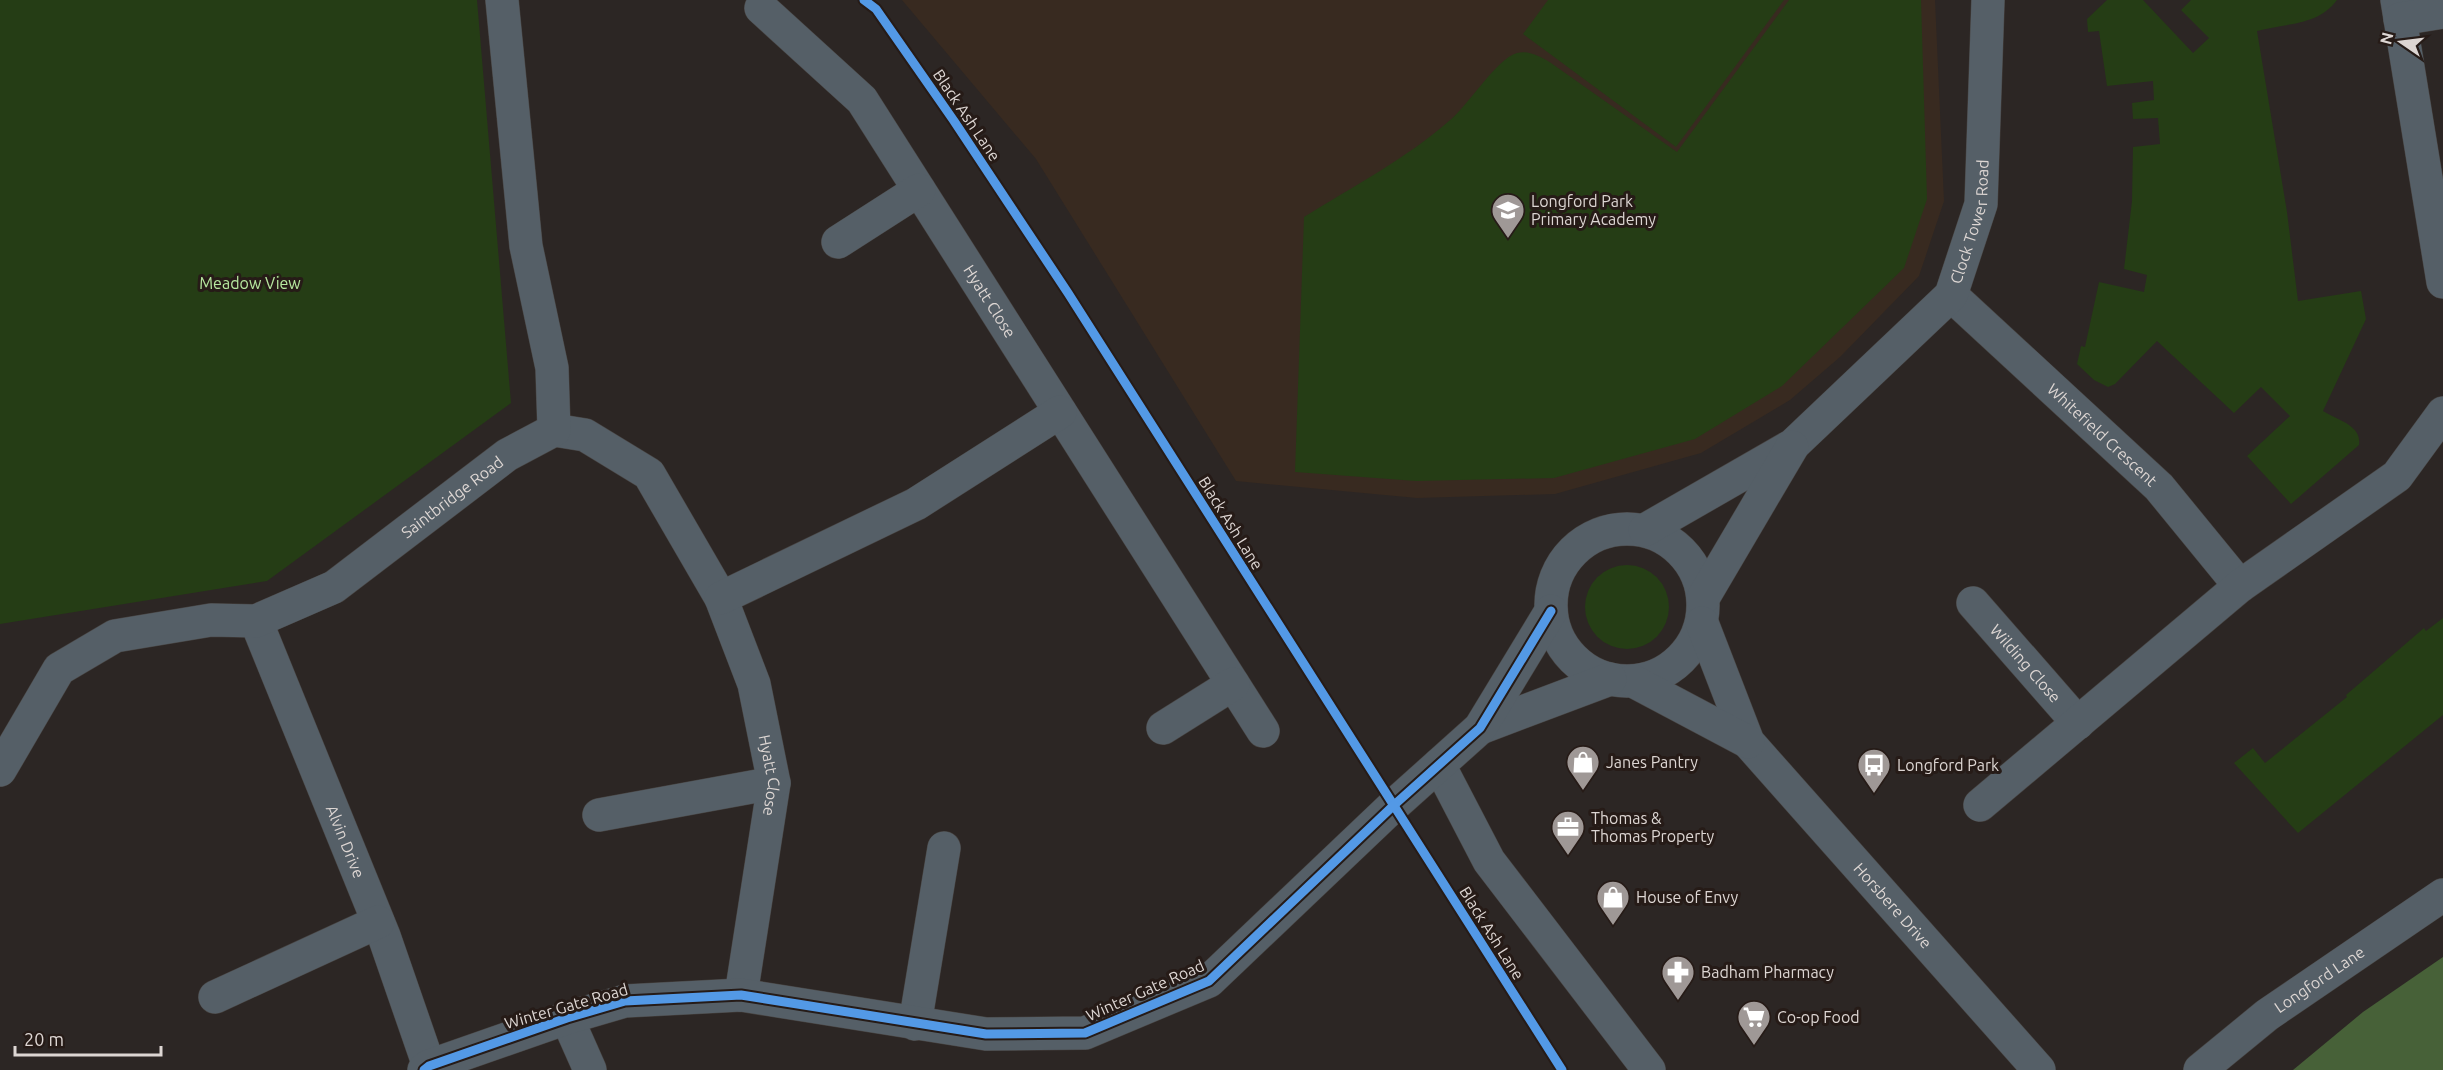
<svg xmlns="http://www.w3.org/2000/svg" width="2443" height="1070" font-family="Ubuntu,sans-serif">
<style>
.education{fill:#382a20}
.green{fill:#253d15}
.forest{fill:#476138}
.lines{fill:none;stroke-linecap:round;stroke-linejoin:round}
.minor-casing{stroke:#474341;stroke-width:34}
.minor{stroke:#555f67;stroke-width:33}
.cycleway-casing{stroke:#261b17;stroke-width:13}
.cycleway{stroke:#5399e6;stroke-width:9}
.labels{text-anchor:middle;dominant-baseline:central;stroke-width:6;stroke-linejoin:round;paint-order:stroke}
.street-label{font-size:16px;fill:#ddd6d3;stroke:#261b17}
.poi-label{font-size:16px;fill:#ddd6d3;stroke:#261b17;text-anchor:start}
.park-label{font-size:16px;fill:#b7e89f;stroke:#261b17}
</style>
<rect width="100%" height="100%" fill="#2c2624"/>
<!-- education -->
<polygon class="education" points="902,0 1935,0 1944,201 1919,276 1840,357 1790,400 1701,453 1555,494 1417,498 1236,481 1036,159"/>
<!-- green -->
<g class="green">
<polygon points="0,0 477,0 511,403 267,581 0,624"/>
<polygon points="1548,0 1784,0 1676,147 1523,34"/>
<path d="M1789 0H1921L1927 199 1904 268 1782 386 1695 439 1554 478 1416 481 1295 472 1304 217C1352 187 1407 158 1449 121 1467 107 1497 58 1517 53 1529 50 1541 57 1551 63L1677 152Z"/>
<path d="M2107 0H2143L2193 53 2209 38 2181 10 2191 0H2337C2318 26 2286 23 2257 31L2287 212 2298 301 2361 291 2366 319 2323 411C2337 420 2362 425 2359 445L2291 504 2247 456 2290 416 2261 387 2234 413 2157 341 2115 384 2108 387 2094 380 2077 364 2081 346 2085 347 2099 282 2144 292 2147 275 2124 269 2132 201 2133 147 2160 144 2158 118 2133 119 2132 103 2154 100 2153 81 2107 86 2099 31 2088 32 2087 19Z"/>
<circle cx="1627" cy="607" r="42"/>
<polygon points="2443,618 2443,715 2298,833 2234,763 2253,748 2265,763 2347,697 2346,695 2424,628 2426,631"/>
</g>
<!-- forest -->
<polygon class="forest" points="2443,957 2443,1070 2293,1070 2363,1012"/>
<g class="lines">
<defs>
<g id="minor">
<polyline points="2397,0 2443,282"/>
<path id="s1" d="M761 8 862 100 1263 731"/>
<polyline points="2400,19 2443,12"/>
<polyline points="838,242 919,190"/>
<path id="s2" d="M1951 295 2159 487 2240 586"/>
<path id="s3" d="M554 430 585 435 649 474 721 598 754 684 774 783 741 995"/>
<circle cx="1627" cy="605" r="76"/>
<path id="s4" d="M1645 530 1793 445 1951 295 1981 204 1988 0"/>
<polyline points="721,598 916,504 1060,412"/>
<polyline points="1703,598 1792,447"/>
<path id="s5" d="M1973 603 2078 723"/>
<path id="s6" d="M256 621 384 936 429 1066"/>
<path id="s7" d="M1702 623 1748 742 2039 1070"/>
<polyline points="1633,681 1748,742"/>
<polyline points="1163,728 1233,684"/>
<polyline points="1480,728 1610,679"/>
<polyline points="1439,765 1489,861 1649,1070"/>
<path id="s8" d="M0 770 59 669 115 636 211 620 256 621 334 587 507 455 554 430 552 368 526 246 502 0"/>
<polyline points="1980,805 2240,586 2397,476 2443,413"/>
<polyline points="599,815 774,783"/>
<polyline points="215,997 378,922"/>
<polyline points="567,1018 590,1070"/>
<polyline points="915,1024 944,848"/>
<polyline points="424,1070 429,1066 567,1018 625,1001 741,995 986,1034 1085,1033 1209,981 1393,806 1480,728 1551,611"/>
<path id="s9" d="M2200 1070 2267 1015 2443 895"/>
</g>
</defs>
<!-- minor casing -->
<use href="#minor" class="minor-casing"/>
<!-- minor -->
<use href="#minor" class="minor"/>
<defs>
<g id="cycleway">
<polyline points="864,0 876,9 954,121 1068,293 1562,1070"/>
<polyline points="424,1070 429,1066 567,1018 625,1001 741,995 986,1034 1085,1033 1209,981 1393,806 1480,728 1551,611"/>
</g>
</defs>
<!-- cycleway casing -->
<use href="#cycleway" class="cycleway-casing"/>
<!-- cycleway -->
<use href="#cycleway" class="cycleway"/>
</g>
<!-- icons -->
<defs>
<symbol id="school-pin" viewBox="-11 -11 22 30"><path d="M0 17L-7.5 6A9.5 9.5 0 1 1 7.5 6Z" fill="#9f9896" stroke="#261b17"/><path d="M0-5L7-2L0 1L-7-2ZM-4 1L0 2.5L4 1V4Q0 6-4 4Z" fill="#fff"/></symbol>
<symbol id="shop-pin" viewBox="-11 -11 22 30"><path d="M0 17L-7.5 6A9.5 9.5 0 1 1 7.5 6Z" fill="#9f9896" stroke="#261b17"/><path d="M-5-2.5h2.3a2.7 3.5 0 0 1 5.4 0H5L5.5 6h-11ZM-1.5-2.5h3a1.5 2.3 0 0 0-3 0Z" fill="#fff"/></symbol>
<symbol id="bus-pin" viewBox="-11 -11 22 30"><path d="M0 17L-7.5 6A9.5 9.5 0 1 1 7.5 6Z" fill="#9f9896" stroke="#261b17"/><path d="M-5-6H5V4H4V6H2V4H-2V6H-4V4H-5ZM-3.5-4V0h7V-4ZM-3.5 1.2v1.5H-2V1.2ZM2 1.2v1.5H3.5V1.2Z" fill="#fff"/></symbol>
<symbol id="office-pin" viewBox="-11 -11 22 30"><path d="M0 17L-7.5 6A9.5 9.5 0 1 1 7.5 6Z" fill="#9f9896" stroke="#261b17"/><path d="M-6-3h4V-5.5h4V-3h4V5H-6ZM-1-4.5V-3h2v-1.5ZM-6 0V1H6V0Z" fill="#fff"/></symbol>
<symbol id="pharmacy-pin" viewBox="-11 -11 22 30"><path d="M0 17L-7.5 6A9.5 9.5 0 1 1 7.5 6Z" fill="#9f9896" stroke="#261b17"/><path d="M-2-6h4v4h4v4h-4v4h-4v-4h-4v-4h4Z" fill="#fff"/></symbol>
<symbol id="supermarket-pin" viewBox="-11 -11 22 30"><path d="M0 17L-7.5 6A9.5 9.5 0 1 1 7.5 6Z" fill="#9f9896" stroke="#261b17"/><path d="M-6-5.5h2.5l.6 2H6L4.5 2H-2.5L-4.4-4H-6ZM-1.5 3.2a1.3 1.3 0 1 0 .1 0ZM3 3.2a1.3 1.3 0 1 0 .1 0Z" fill="#fff"/></symbol>
</defs>
<g fill-rule="evenodd">
<use href="#school-pin" x="1489" y="191" width="38" height="52"/>
<use href="#shop-pin" x="1564" y="743" width="38" height="52"/>
<use href="#bus-pin" x="1855" y="746" width="38" height="52"/>
<use href="#office-pin" x="1549" y="808" width="38" height="52"/>
<use href="#shop-pin" x="1594" y="878" width="38" height="52"/>
<use href="#pharmacy-pin" x="1659" y="953" width="38" height="52"/>
<use href="#supermarket-pin" x="1735" y="998" width="38" height="52"/>
</g>
<g class="labels">
<!-- street labels -->
<g class="street-label">
<text transform="translate(967 115) rotate(56)">Black Ash Lane</text>
<text stroke="none"><textPath href="#s4" startOffset="465">Clock Tower Road</textPath></text>
<text stroke="none"><textPath href="#s1" startOffset="375">Hyatt Close</textPath></text>
<text stroke="none"><textPath href="#s2" startOffset="206">Whitefield Crescent</textPath></text>
<text stroke="none"><textPath href="#s8" startOffset="558">Saintbridge Road</textPath></text>
<text transform="translate(1231 523) rotate(58)">Black Ash Lane</text>
<text stroke="none"><textPath href="#s5" startOffset="80">Wilding Close</textPath></text>
<text stroke="none"><textPath href="#s3" startOffset="435">Hyatt Close</textPath></text>
<text stroke="none"><textPath href="#s6" startOffset="238">Alvin Drive</textPath></text>
<text stroke="none"><textPath href="#s7" startOffset="346">Horsbere Drive</textPath></text>
<text transform="translate(1492 933) rotate(58)">Black Ash Lane</text>
<text stroke="none"><textPath href="#s9" startOffset="150">Longford Lane</textPath></text>
<text transform="translate(1145 990) rotate(-24)">Winter Gate Road</text>
<text transform="translate(566 1006) rotate(-16)">Winter Gate Road</text>
</g>
<!-- poi labels -->
<g class="poi-label">
<text x="1531" y="201">Longford Park<tspan x="1531" dy="18">Primary Academy</tspan></text>
<text x="1606" y="762">Janes Pantry</text>
<text x="1897" y="765">Longford Park</text>
<text x="1591" y="818">Thomas &amp;<tspan x="1591" dy="18">Thomas Property</tspan></text>
<text x="1636" y="897">House of Envy</text>
<text x="1701" y="972">Badham Pharmacy</text>
<text x="1777" y="1017">Co-op Food</text>
</g>
<!-- park labels -->
<g class="park-label">
<text x="250" y="283">Meadow View</text>
</g>
</g>
<!-- north arrow -->
<g transform="translate(2401 42) rotate(284)" stroke="#261b17" stroke-width="4.5" paint-order="stroke">
<path d="M0-4.5L10 22L0 15L-10 22Z" fill="#ddd6d3"/>
<text y="-9" font-size="16" font-weight="bold" text-anchor="middle" fill="#ddd6d3">N</text>
</g>
<!-- scale -->
<path d="M15 1046v9h146v-9" fill="none" stroke="#ddd6d3" stroke-width="3"/>
<text x="24" y="1046" font-size="18" fill="#ddd6d3" stroke="#261b17" stroke-width="4.5" paint-order="stroke">20 m</text>
</svg>
